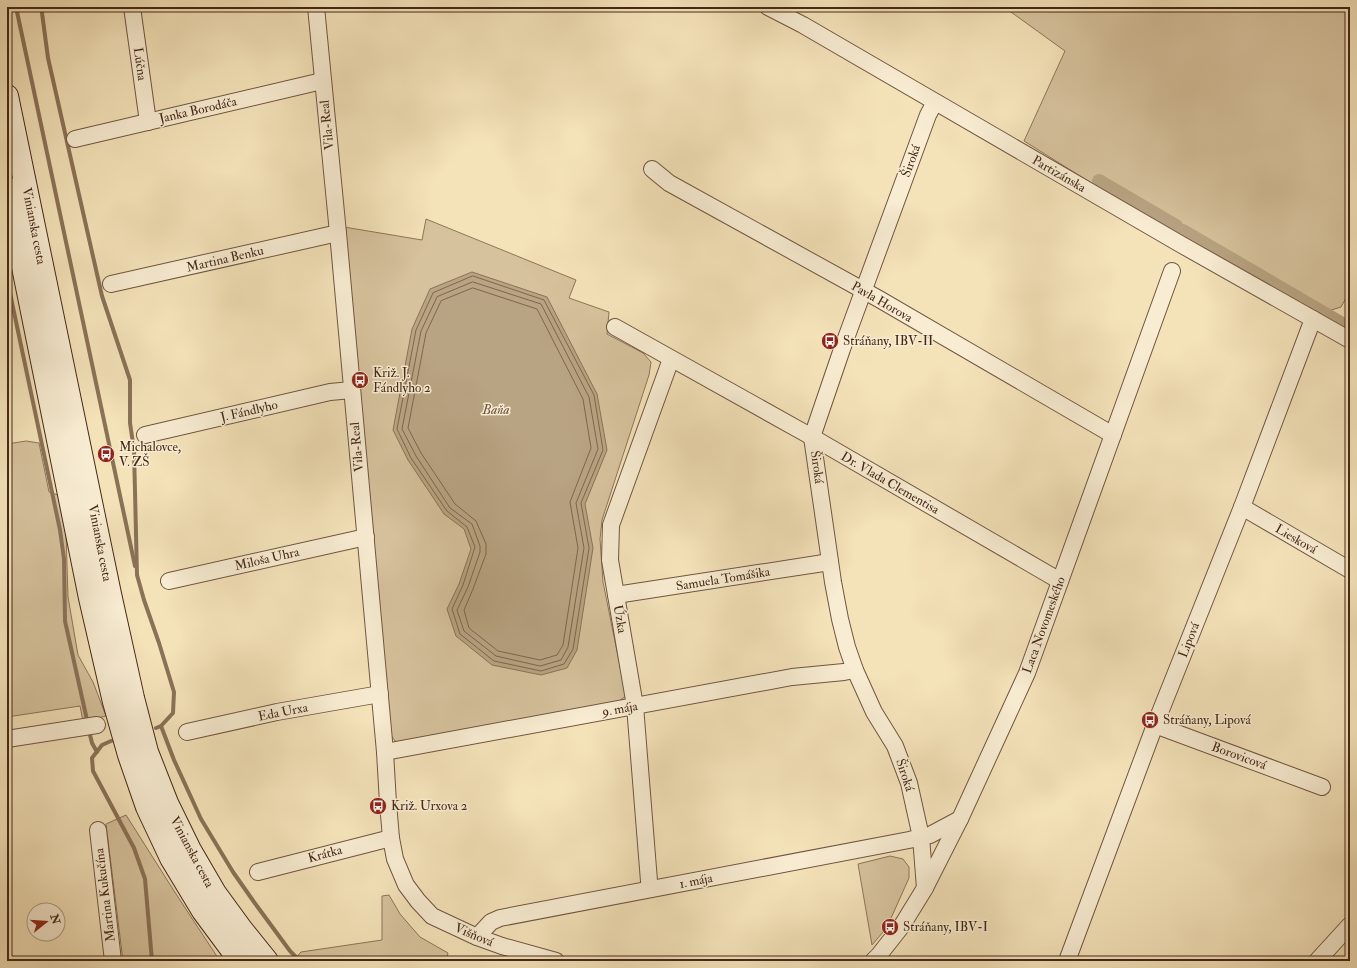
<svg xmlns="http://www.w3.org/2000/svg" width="1357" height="968" font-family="'IM FELL Double Pica',serif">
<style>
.green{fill:#d6c29d;stroke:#8d755a}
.water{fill:#b8a382;stroke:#8a7257}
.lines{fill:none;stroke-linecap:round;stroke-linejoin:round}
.shore{stroke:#7e664c;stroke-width:1}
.stream{stroke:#8a7257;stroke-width:4}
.canal{stroke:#b8a382;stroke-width:14}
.street-casing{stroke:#705640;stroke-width:18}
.secondary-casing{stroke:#442817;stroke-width:24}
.street{stroke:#f8ecd2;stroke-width:16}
.secondary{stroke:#f8ecd2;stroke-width:22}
.labels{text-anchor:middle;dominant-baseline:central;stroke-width:3;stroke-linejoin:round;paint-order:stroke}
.street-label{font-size:13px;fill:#442817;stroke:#f8ecd2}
.poi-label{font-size:13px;fill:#442817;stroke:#f8ecd2;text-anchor:start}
.park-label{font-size:13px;font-style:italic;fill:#684e38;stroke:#f8ecd2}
</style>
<rect width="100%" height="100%" fill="#f4e2b9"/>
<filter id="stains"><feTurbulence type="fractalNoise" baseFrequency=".005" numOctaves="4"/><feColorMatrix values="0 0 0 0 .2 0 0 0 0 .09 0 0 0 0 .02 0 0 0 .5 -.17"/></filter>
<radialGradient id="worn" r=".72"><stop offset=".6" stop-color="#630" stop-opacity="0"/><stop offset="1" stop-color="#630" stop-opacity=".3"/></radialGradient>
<!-- green -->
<g class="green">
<polygon points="1004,7 1350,7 1350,291 1341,307 1319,314 1088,181 1024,141 1065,51"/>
<polygon points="426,219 576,280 569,298 609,312 607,334 643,353 651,362 649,375 602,520 600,539 603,582 626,696 619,701 402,743 395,741 391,735 344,227 422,240"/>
<polygon points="26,441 39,443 49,492 58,495 66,534 68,597 78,655 93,682 106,716 83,721 80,706 7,717 7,444"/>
<polygon points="126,815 176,894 220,961 123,961 106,824"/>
<polygon points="890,856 903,859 909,867 909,878 892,916 883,932 872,945 858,864"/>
<polygon points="389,895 400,914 420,937 448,953 446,961 293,961 301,952 382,940 382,896"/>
</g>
<!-- water -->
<polygon class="water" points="472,272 547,297 597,394 607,450 585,504 593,548 577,650 567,668 541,675 492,665 456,636 447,609 459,584 471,549 464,529 444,514 408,460 393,430 412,329 430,289"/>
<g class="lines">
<!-- shore -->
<g class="shore">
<polygon points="473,276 544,300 594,395 603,450 581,503 589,548 573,649 564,664 541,671 494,661 460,634 452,609 463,585 475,547 467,527 447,511 411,458 397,429 416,330 433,293"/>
<polygon points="473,282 541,304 589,397 598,449 576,503 584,548 568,647 561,660 540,666 496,656 464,631 457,610 468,587 480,552 480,546 472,524 450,508 416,456 402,429 421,331 437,297"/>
<polygon points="473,288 537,309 583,399 591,448 570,502 578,548 563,645 557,655 540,660 498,651 469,628 464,610 473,589 486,554 486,544 476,521 455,504 421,453 408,428 426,333 441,301"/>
</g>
<!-- stream -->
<g class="stream">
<polyline points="16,7 135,566"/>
<polyline points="42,7 42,13 48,58 102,296 130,380 130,423 134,450 137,575 144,600 159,643 174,692 173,713 161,726 156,728"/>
<polyline points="7,279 60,530 64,559 65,621 87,720"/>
<polyline points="161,726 174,760 201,819 233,872 254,902 290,951 300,961"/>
<polyline points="90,735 92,743 97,752"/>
<polyline points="111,741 102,745 92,758 93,771 134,848 145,879 152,961"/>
</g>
<!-- canal -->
<g class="canal">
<polyline points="1099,181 1176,226"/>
<polyline points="1183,231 1344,325"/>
</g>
<defs>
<g id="street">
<polyline points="132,7 148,122"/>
<polyline points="316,7 338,233 385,752 388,803 391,838 395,859 406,885 418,901 432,916 477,937 502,946 556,961"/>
<polyline points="768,7 803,25 1182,245 1350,340"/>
<polyline points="75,139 322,81"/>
<polyline points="652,169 669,183 879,299 1113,435"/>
<polyline points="111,284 338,233"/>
<polyline points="615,327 812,437 1060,581"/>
<polyline points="145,435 330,392 352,390"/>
<polyline points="1242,507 1350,570"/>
<polyline points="169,581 366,537"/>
<polyline points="616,595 830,562"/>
<polyline points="1155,725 1322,787"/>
<polyline points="187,732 277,712 380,694"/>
<polyline points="7,739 97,725"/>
<polyline points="385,752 792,677 844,672 855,670"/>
<polyline points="98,830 113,961"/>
<polyline points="258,872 391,838"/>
<polyline points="925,888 921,837 909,783 895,746 874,712 855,670 847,647 840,619 833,582 812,437 842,349 928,115 935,102"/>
<polyline points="651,889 649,881 635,706 610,560 611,525 671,359"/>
<polyline points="477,937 491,922 500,918 909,840 930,835 960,819"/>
<polyline points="873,961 879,955 901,927 925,888 960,819 1027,673 1172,271"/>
<polyline points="1067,961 1155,725 1242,507 1313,319"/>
<polyline points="1317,961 1350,925"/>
</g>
<g id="secondary">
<polyline points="7,96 110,594 133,698 147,752 167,803 190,850 215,893 242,930 267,961"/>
<polyline points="7,188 90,598 114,702 129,755 147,807 171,858 203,911 240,961"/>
</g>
</defs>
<!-- street casing -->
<use href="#street" class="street-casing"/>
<!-- secondary casing -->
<use href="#secondary" class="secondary-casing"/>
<!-- street -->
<use href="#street" class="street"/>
<!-- secondary -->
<use href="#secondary" class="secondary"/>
</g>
<!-- icons -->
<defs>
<symbol id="bus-disc" viewBox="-11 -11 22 22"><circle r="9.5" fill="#8f2418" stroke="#f8ecd2"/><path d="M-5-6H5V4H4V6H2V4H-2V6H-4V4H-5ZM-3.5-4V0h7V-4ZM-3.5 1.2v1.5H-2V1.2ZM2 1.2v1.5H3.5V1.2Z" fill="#fff"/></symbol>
</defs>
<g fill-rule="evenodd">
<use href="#bus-disc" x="820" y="331" width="20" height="20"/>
<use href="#bus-disc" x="350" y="370" width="20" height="20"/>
<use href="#bus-disc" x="96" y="444" width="20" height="20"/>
<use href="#bus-disc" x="1140" y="710" width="20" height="20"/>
<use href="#bus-disc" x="368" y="796" width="20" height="20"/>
<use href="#bus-disc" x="880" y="917" width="20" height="20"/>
</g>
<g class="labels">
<!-- street labels -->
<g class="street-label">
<text transform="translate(140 64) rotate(82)">Lúčna</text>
<text transform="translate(198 110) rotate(-13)">Janka Borodáča</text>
<text transform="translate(327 125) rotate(-96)">Vila-Real</text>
<text transform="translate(911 161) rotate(-70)">Široká</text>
<text transform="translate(1059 174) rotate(30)">Partizánska</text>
<text transform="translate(34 226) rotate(79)">Vinianska cesta</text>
<text transform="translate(225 259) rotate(-13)">Martina Benku</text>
<text transform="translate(882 302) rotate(30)">Pavla Horova</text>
<text transform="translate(249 411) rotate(-13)">J. Fándlyho</text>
<text transform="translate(357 447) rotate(-95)">Vila-Real</text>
<text transform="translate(817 467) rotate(82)">Široká</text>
<text transform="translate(890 483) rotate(30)">Dr. Vlada Clementisa</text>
<text transform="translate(1296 539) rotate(30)">Liesková</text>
<text transform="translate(100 543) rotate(79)">Vinianska cesta</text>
<text transform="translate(267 559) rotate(-13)">Miloša Uhra</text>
<text transform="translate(723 579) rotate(-9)">Samuela Tomášika</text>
<text transform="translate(620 619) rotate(80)">Úzka</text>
<text transform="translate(1044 625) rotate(-70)">Laca Novomeského</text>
<text transform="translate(1189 640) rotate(-68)">Lipová</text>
<text transform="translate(620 709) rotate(-10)">9. mája</text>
<text transform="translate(283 712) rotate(-11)">Eda Urxa</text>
<text transform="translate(1239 756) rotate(20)">Borovicová</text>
<text transform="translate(905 775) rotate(72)">Široká</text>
<text transform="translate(192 852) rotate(62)">Vinianska cesta</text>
<text transform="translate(325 854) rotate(-15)">Krátka</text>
<text transform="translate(696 881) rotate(-11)">1. mája</text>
<text transform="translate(105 895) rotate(-97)">Martina Kukučína</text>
<text transform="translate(474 935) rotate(23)">Višňová</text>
</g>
<!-- poi labels -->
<g class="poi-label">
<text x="843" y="341">Stráňany, IBV-II</text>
<text x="373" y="373">Križ. J.<tspan x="373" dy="15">Fándlyho 2</tspan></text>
<text x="119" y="447">Michalovce,<tspan x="119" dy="15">V. ZŠ</tspan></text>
<text x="1163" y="720">Stráňany, Lipová</text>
<text x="391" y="806">Križ. Urxova 2</text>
<text x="903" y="927">Stráňany, IBV-I</text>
</g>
<!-- park labels -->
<g class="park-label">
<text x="496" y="410">Baňa</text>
</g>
</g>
<!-- margin -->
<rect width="1357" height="968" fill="none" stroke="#f4e2b9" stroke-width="24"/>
<rect x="8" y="8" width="1341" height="952" fill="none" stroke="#442817" stroke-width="2"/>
<rect x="12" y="12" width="1333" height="944" fill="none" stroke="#442817"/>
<!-- north arrow -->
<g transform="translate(46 922) rotate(73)"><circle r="19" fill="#f8ecd2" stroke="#b09e87"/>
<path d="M0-3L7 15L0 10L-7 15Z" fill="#8f2418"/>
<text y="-6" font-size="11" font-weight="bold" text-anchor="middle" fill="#442817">N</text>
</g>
<rect width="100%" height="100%" filter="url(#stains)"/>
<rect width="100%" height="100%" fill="url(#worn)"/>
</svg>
